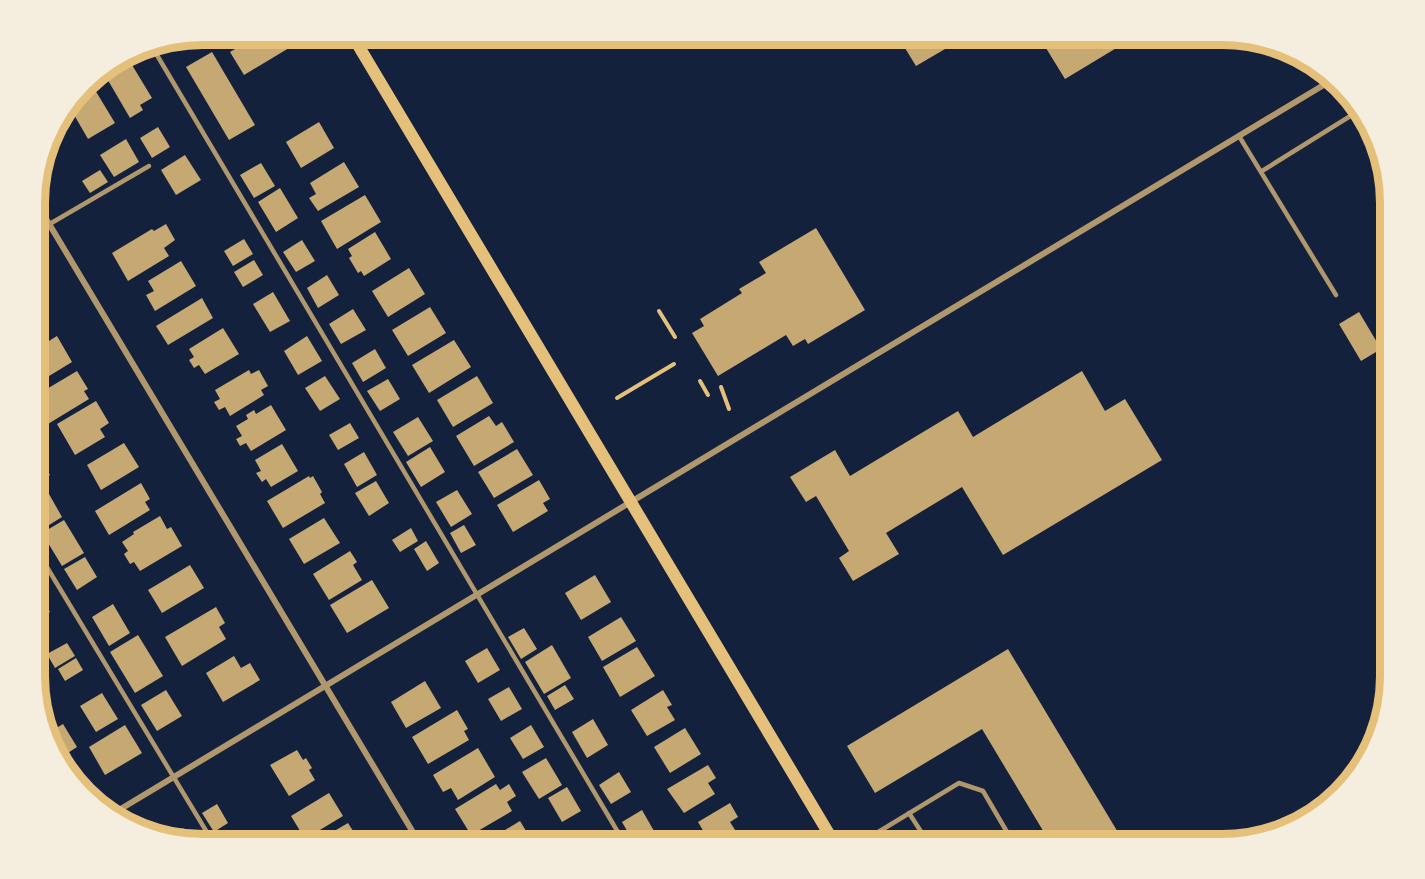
<svg xmlns="http://www.w3.org/2000/svg" width="1425" height="879" font-family="'PT Sans',sans-serif">
<style>
.building{fill:#c6a872}
.lines{fill:none;stroke-linecap:round;stroke-linejoin:round}
.path{stroke:#e5c07b;stroke-width:4}
.service{stroke:#b1986c;stroke-width:4.5}
.minor{stroke:#b1986c;stroke-width:6}
.secondary{stroke:#e5c07b;stroke-width:12}
.rim{fill:none;stroke:#e5c07b;stroke-width:8}
</style>
<rect width="100%" height="100%" fill="#14213d"/>
<!-- building -->
<g class="building">
<polygon points="259,35 281,35 289,48 244,75 230,52"/>
<polygon points="897,35 969,35 916,66"/>
<polygon points="1038,35 1158,35 1138,46 1133,38 1065,79"/>
<polygon points="212,52 255,125 229,140 186,67"/>
<polygon points="126,55 152,98 140,105 143,110 130,118 102,70"/>
<polygon points="89,80 115,123 88,139 69,106"/>
<polygon points="62,114 70,126 49,139 52,128"/>
<polygon points="319,122 334,148 301,168 286,142"/>
<polygon points="158,127 170,147 152,158 140,138"/>
<polygon points="126,139 139,162 114,177 100,155"/>
<polygon points="185,155 201,180 176,195 161,170"/>
<polygon points="344,162 359,187 318,211 309,198 316,194 310,183"/>
<polygon points="261,163 275,186 254,198 240,175"/>
<polygon points="100,170 108,182 90,193 82,181"/>
<polygon points="280,188 298,218 276,232 258,202"/>
<polygon points="365,195 381,222 337,249 321,221"/>
<polygon points="166,224 175,240 164,248 169,256 128,281 112,253 152,229 154,231"/>
<polygon points="816,228 865,310 808,344 805,339 793,346 786,335 718,376 692,333 704,326 700,319 742,293 739,289 766,273 759,262"/>
<polygon points="375,232 391,259 364,276 361,271 358,273 349,258 352,256 348,249"/>
<polygon points="244,239 253,254 233,266 224,251"/>
<polygon points="302,240 315,261 296,272 283,252"/>
<polygon points="254,260 263,275 243,287 234,272"/>
<polygon points="181,261 196,286 155,311 146,295 154,291 148,281"/>
<polygon points="409,268 425,294 388,317 372,291"/>
<polygon points="327,275 339,295 318,308 307,288"/>
<polygon points="273,292 290,321 270,332 253,304"/>
<polygon points="202,298 213,318 168,345 156,326"/>
<polygon points="430,307 446,333 408,356 392,330"/>
<polygon points="353,309 366,330 341,344 329,324"/>
<polygon points="36,310 49,332 36,340"/>
<polygon points="1359,312 1381,349 1361,361 1339,324"/>
<polygon points="223,328 239,354 205,374 199,365 194,368 189,360 194,357 189,349"/>
<polygon points="57,336 72,362 36,384 36,349"/>
<polygon points="307,336 322,361 298,375 284,351"/>
<polygon points="454,340 471,367 429,393 412,365"/>
<polygon points="375,349 386,368 363,382 352,363"/>
<polygon points="249,370 251,374 259,370 268,386 261,390 264,395 230,416 225,407 219,410 214,402 220,399 215,390"/>
<polygon points="77,371 88,389 84,391 89,399 43,427 36,414 36,405 40,402 37,397 41,395 40,393"/>
<polygon points="1082,371 1105,411 1125,399 1162,460 1003,555 962,487 886,533 899,554 853,581 839,558 849,551 816,496 806,502 790,477 835,450 850,476 958,411 973,437"/>
<polygon points="325,376 340,399 320,411 305,388"/>
<polygon points="477,376 493,403 453,427 437,400"/>
<polygon points="388,379 400,399 380,411 367,391"/>
<polygon points="96,401 109,423 100,429 105,437 75,455 57,424"/>
<polygon points="271,405 286,430 251,451 246,443 240,446 236,439 242,436 236,426 248,419 246,415 254,410 256,414"/>
<polygon points="489,416 496,426 502,422 514,442 474,466 456,436"/>
<polygon points="418,417 433,441 408,456 393,432"/>
<polygon points="350,423 359,438 338,450 329,435"/>
<polygon points="124,443 139,467 101,490 87,465"/>
<polygon points="282,444 298,471 271,487 266,479 262,482 256,473 261,471 255,460"/>
<polygon points="430,447 445,472 421,487 406,462"/>
<polygon points="517,449 533,475 494,498 478,472"/>
<polygon points="364,452 377,475 357,487 344,464"/>
<polygon points="40,460 50,475 36,484 36,462"/>
<polygon points="309,476 310,478 313,476 322,492 320,494 325,503 283,528 267,501"/>
<polygon points="539,480 550,499 543,503 548,511 513,532 497,505"/>
<polygon points="376,481 389,503 369,516 355,493"/>
<polygon points="141,483 150,499 145,502 150,510 109,535 95,511"/>
<polygon points="457,490 472,514 451,527 436,502"/>
<polygon points="49,494 62,517 41,530 36,522 36,502"/>
<polygon points="160,516 167,529 171,527 182,546 140,571 134,562 130,564 124,554 128,551 122,542 134,534 133,532"/>
<polygon points="324,518 340,543 304,564 289,539"/>
<polygon points="64,520 84,553 62,566 42,533"/>
<polygon points="464,525 476,545 461,553 450,533"/>
<polygon points="411,528 418,541 400,552 392,540"/>
<polygon points="426,541 439,563 427,571 414,549"/>
<polygon points="350,551 357,562 353,565 362,580 329,600 313,574"/>
<polygon points="85,557 97,577 77,590 64,569"/>
<polygon points="190,565 204,588 162,613 148,590"/>
<polygon points="595,575 611,602 581,620 565,593"/>
<polygon points="372,580 389,608 347,633 330,605"/>
<polygon points="36,588 50,612 36,620"/>
<polygon points="113,604 130,633 109,646 92,617"/>
<polygon points="216,607 225,623 219,627 226,639 182,666 165,637"/>
<polygon points="621,617 636,641 602,661 588,637"/>
<polygon points="524,628 537,649 521,659 508,637"/>
<polygon points="138,635 163,676 135,693 110,652"/>
<polygon points="67,643 75,656 55,668 47,654"/>
<polygon points="552,645 571,678 544,694 525,662"/>
<polygon points="637,647 655,676 620,697 603,667"/>
<polygon points="487,648 500,670 478,683 465,661"/>
<polygon points="1008,649 1125,844 1051,844 982,729 875,793 847,746"/>
<polygon points="234,656 241,668 250,663 260,680 223,702 206,673"/>
<polygon points="76,658 83,670 65,681 58,669"/>
<polygon points="425,681 441,708 406,728 391,702"/>
<polygon points="565,685 574,699 555,710 547,696"/>
<polygon points="509,687 522,709 501,721 488,699"/>
<polygon points="166,690 182,716 157,731 141,705"/>
<polygon points="663,690 672,705 667,707 675,720 647,736 631,710"/>
<polygon points="102,693 118,719 96,732 80,706"/>
<polygon points="457,710 468,729 464,731 469,740 428,764 412,737"/>
<polygon points="593,719 608,745 587,758 572,732"/>
<polygon points="63,724 77,747 57,760 48,733"/>
<polygon points="125,725 142,753 105,775 89,747"/>
<polygon points="531,725 544,747 523,759 510,738"/>
<polygon points="685,728 701,754 670,773 654,747"/>
<polygon points="478,748 495,777 458,800 451,788 443,792 433,775"/>
<polygon points="297,750 303,760 306,758 312,768 309,770 315,780 289,796 270,765"/>
<polygon points="546,758 562,785 539,799 522,772"/>
<polygon points="70,762 88,792 88,793 63,766"/>
<polygon points="708,765 716,778 708,783 715,794 684,813 667,789"/>
<polygon points="619,772 631,792 611,804 599,785"/>
<polygon points="496,784 500,790 509,784 516,796 507,802 512,811 471,835 455,809"/>
<polygon points="567,787 581,811 562,822 548,798"/>
<polygon points="329,793 343,816 305,839 291,816"/>
<polygon points="730,803 738,817 730,822 737,833 718,844 711,844 698,822"/>
<polygon points="217,804 228,823 214,832 202,813"/>
<polygon points="642,810 654,831 634,843 622,822"/>
<polygon points="520,821 534,844 486,844 483,839 498,830 500,833"/>
<polygon points="348,823 360,842 356,844 312,844"/>
<polygon points="183,828 190,841 171,835"/>
<polygon points="751,833 757,844 732,844"/>
<polygon points="657,834 663,844 639,844"/>
<polygon points="597,836 602,844 582,844"/>
</g>
<g class="lines">
<!-- path -->
<g class="path">
<polyline points="659,311 675,337"/>
<polyline points="700,381 708,395"/>
<polyline points="721,387 729,409"/>
<polyline points="617,398 674,364"/>
</g>
<!-- service -->
<g class="service">
<polyline points="151,45 625,844"/>
<polyline points="1239,136 1336,295"/>
<polyline points="1262,171 1360,110"/>
<polyline points="36,232 149,166"/>
<polyline points="36,549 214,844"/>
<polyline points="909,813 929,844"/>
<polyline points="862,844 875,834 959,783 983,791 1014,844"/>
</g>
<!-- minor -->
<g class="minor">
<polyline points="36,202 420,844"/>
<polyline points="109,816 1332,80"/>
</g>
<!-- secondary -->
<polyline class="secondary" points="352,35 835,844"/>
</g>
<!-- crop -->
<path d="M0 0H1425V879H0ZM203 45H1222A158 158 0 0 1 1380 203V676A158 158 0 0 1 1222 834H203A158 158 0 0 1 45 676V203A158 158 0 0 1 203 45Z" fill="#f5edde" fill-rule="evenodd"/>
<path class="rim" d="M203 45H1222A158 158 0 0 1 1380 203V676A158 158 0 0 1 1222 834H203A158 158 0 0 1 45 676V203A158 158 0 0 1 203 45Z"/>
</svg>
